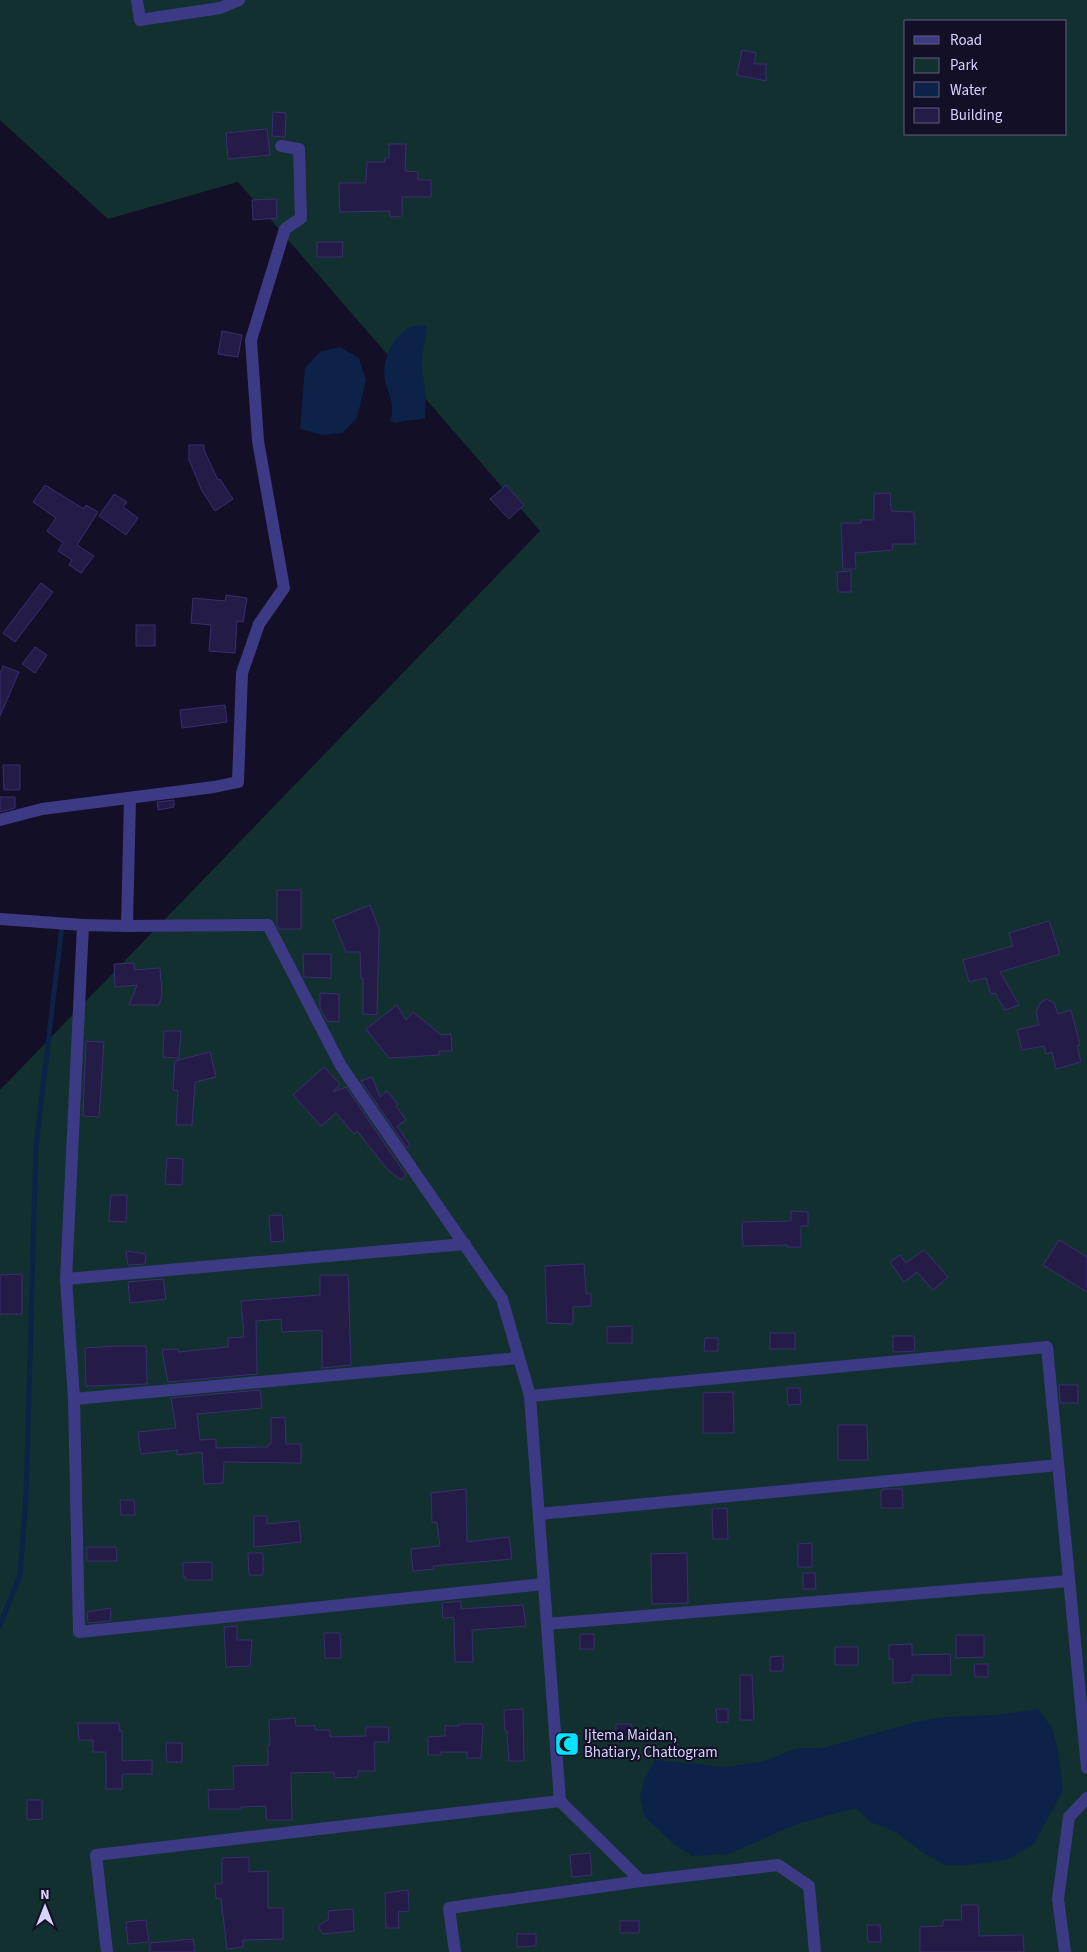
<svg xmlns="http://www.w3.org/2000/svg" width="1087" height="1952" font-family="'Source Sans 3',sans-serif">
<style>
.green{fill:#12302f;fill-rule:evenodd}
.water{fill:#0c2248}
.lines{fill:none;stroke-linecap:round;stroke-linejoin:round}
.stream{stroke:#0c2248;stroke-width:5}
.building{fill:#241b47;stroke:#3b2d73}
.minor{stroke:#3d3a85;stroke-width:12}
.labels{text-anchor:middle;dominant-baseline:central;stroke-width:4;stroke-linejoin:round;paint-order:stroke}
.poi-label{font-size:15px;fill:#d9d4ff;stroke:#130f26;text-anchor:start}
</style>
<rect width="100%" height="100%" fill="#130f26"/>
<!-- green -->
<path class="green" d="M0 0H1087V1952H0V1090L540 531 238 182 108 219 0 120ZM906 21H1066V134H906Z"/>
<!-- water -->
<g class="water">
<path d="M427 325C426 339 422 351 422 365 423 385 428 396 425 418 415 421 406 419 396 423L390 421C396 404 388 395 385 379 381 362 394 332 412 327 416 325 423 326 427 325Z"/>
<polygon points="340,347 359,358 366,380 357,418 342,433 323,435 300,429 305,368 321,351"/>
<polygon points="1038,1709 1052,1728 1059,1755 1063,1791 1033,1845 1006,1860 967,1865 945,1865 922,1852 898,1833 871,1822 855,1808 800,1823 728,1854 692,1856 675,1845 645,1817 640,1797 644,1780 655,1760 727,1767 765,1761 797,1748 823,1748 916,1722 944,1717 997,1715"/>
</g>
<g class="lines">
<!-- stream -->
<polyline class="stream" points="0,1625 20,1575 26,1497 36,1146 62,925"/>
</g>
<!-- building -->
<g class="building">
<polygon points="742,50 756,53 754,64 766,64 766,81 737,75"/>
<polygon points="273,112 286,113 285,137 272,136"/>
<polygon points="267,129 270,155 228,159 226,133"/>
<polygon points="389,144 406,144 405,171 418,172 418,180 431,180 431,197 402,197 402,216 390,217 390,211 340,212 339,183 366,183 367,162 385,162 385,158 389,158"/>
<polygon points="276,199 277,218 253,220 252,200"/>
<polygon points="317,242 343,242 342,257 317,257"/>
<polygon points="222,331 242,335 238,357 218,354"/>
<polygon points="189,445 204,445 204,450 218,480 220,479 233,499 215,511 202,491 189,460"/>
<polygon points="45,485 84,509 86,505 98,512 77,545 94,556 81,573 69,565 72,560 58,551 63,543 47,531 56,518 33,502"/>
<polygon points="506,485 524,505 509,519 490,499"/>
<polygon points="890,493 891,511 914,512 915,544 892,544 893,550 855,553 856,569 843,569 841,523 861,523 861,520 874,520 874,494"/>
<polygon points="114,494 127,502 123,507 138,518 126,535 99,516"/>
<polygon points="851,571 851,592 838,592 837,572"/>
<polygon points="41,583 53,592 15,642 3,633"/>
<polygon points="226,595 247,598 243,622 237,621 235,653 209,651 211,625 191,623 193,598 225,601"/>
<rect x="136" y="625" width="19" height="21"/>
<polygon points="35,647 47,655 35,673 22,664"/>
<polygon points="3,666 19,672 0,716 0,673"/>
<polygon points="225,705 227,722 182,728 180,710"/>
<polygon points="3,765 20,765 20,790 4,790"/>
<polygon points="0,797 15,797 15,808 0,812"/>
<polygon points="174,800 174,807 158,810 157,802"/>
<polygon points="277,890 301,890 301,929 279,929 277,925"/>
<polygon points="370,905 379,929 377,1015 363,1014 363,978 361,978 360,952 346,952 333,920"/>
<polygon points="1049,921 1060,954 1000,972 1019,1005 1005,1010 995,993 991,994 986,978 969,982 963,960 1013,946 1009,933"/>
<polygon points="303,954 331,954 331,978 304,977"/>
<polygon points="134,963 134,970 160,968 162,995 159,1005 129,1005 137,985 115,987 114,964"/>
<polygon points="320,993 339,994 339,1022 327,1021 320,1008"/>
<polygon points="1047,999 1054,1003 1058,1014 1071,1010 1080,1045 1077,1046 1081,1062 1056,1069 1052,1052 1046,1054 1044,1046 1022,1050 1017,1030 1039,1025 1036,1012 1041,1002"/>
<polygon points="397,1005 406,1020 413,1012 441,1035 451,1034 452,1051 439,1051 439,1055 389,1058 366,1029"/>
<polygon points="164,1031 181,1031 179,1058 163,1057"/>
<polygon points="86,1041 104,1042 99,1117 83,1116"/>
<polygon points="210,1052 216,1077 195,1082 192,1125 176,1125 178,1091 173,1090 175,1061"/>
<polygon points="324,1067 340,1084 333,1092 346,1087 406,1175 401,1180 387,1169 357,1131 354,1134 336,1113 321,1126 293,1095"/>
<polygon points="372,1077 380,1097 387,1091 398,1104 396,1106 406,1120 397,1126 410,1145 407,1148 361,1081"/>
<polygon points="167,1158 183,1159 182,1185 165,1184"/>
<polygon points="111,1195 127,1195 126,1222 109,1221"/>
<polygon points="791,1211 808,1212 808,1226 801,1226 801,1247 787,1247 787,1245 743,1246 742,1222 791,1221"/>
<polygon points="282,1215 284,1241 271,1242 269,1216"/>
<polygon points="1059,1240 1087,1257 1087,1292 1043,1265"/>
<polygon points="924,1250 948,1277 933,1290 917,1272 904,1282 890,1262 900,1255 906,1263"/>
<polygon points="126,1251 146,1254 145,1264 128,1265"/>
<polygon points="584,1264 586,1294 591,1294 591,1306 573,1307 573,1324 547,1323 545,1266"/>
<polygon points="22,1274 22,1314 0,1314 0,1275"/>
<polygon points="320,1275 348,1275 351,1365 322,1368 322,1330 282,1332 281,1319 256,1321 257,1374 168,1382 162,1350 178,1349 178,1352 228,1347 228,1338 244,1337 241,1301 320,1295"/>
<polygon points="163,1279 166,1299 130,1303 128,1282"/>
<polygon points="632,1326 632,1343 607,1343 607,1327"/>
<rect x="770" y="1333" width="25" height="16"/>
<polygon points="893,1336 914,1336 915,1351 893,1352"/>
<polygon points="705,1338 718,1338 718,1351 704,1351"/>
<polygon points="118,1346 146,1346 147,1384 86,1386 85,1348"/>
<polygon points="1059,1385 1078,1385 1078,1403 1060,1403"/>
<polygon points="787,1388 800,1388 801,1404 788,1405"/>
<polygon points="260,1390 262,1408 197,1414 200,1440 216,1439 216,1448 268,1447 268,1444 271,1444 271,1418 285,1417 286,1444 301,1444 301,1463 224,1462 223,1483 204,1484 202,1452 177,1455 177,1450 141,1454 138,1432 176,1428 171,1398"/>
<polygon points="733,1392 734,1433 703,1433 703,1393"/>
<polygon points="838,1425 867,1425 868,1460 838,1460"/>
<polygon points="466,1489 467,1542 509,1537 512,1559 433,1566 434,1569 413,1571 411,1549 440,1546 437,1522 432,1522 431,1493"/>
<polygon points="887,1489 902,1489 903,1508 881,1508 881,1490"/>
<polygon points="120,1500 134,1500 135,1515 121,1515"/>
<polygon points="727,1508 728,1539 713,1539 712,1509"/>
<polygon points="254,1516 267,1516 267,1524 299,1521 301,1542 254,1547"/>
<polygon points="812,1543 812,1567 798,1567 798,1544"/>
<polygon points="87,1547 116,1547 117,1561 87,1561"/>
<polygon points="248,1553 263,1553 263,1575 249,1575"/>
<polygon points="687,1553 688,1603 652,1604 651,1554"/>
<polygon points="212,1562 212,1580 186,1580 186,1577 183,1577 183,1563"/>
<polygon points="803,1573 815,1573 816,1589 803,1589"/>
<polygon points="461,1601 461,1609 523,1605 526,1626 472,1630 473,1662 455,1662 454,1617 443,1618 442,1603"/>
<polygon points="111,1608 110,1621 88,1623 87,1612"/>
<polygon points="237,1626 237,1640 252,1640 250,1666 226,1667 224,1627"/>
<polygon points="324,1633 340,1633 341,1658 325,1658"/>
<rect x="580" y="1634" width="14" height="15"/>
<polygon points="956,1635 984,1635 984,1657 956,1658"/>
<polygon points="912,1644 912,1655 950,1654 951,1675 912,1675 912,1682 893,1683 893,1659 889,1659 889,1645"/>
<rect x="835" y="1647" width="23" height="18"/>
<polygon points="783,1656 783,1671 770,1671 770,1657"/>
<polygon points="974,1664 988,1664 988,1677 975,1677"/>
<polygon points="740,1675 752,1675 754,1720 740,1720"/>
<polygon points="523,1709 524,1761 509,1761 507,1731 505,1731 504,1710"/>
<polygon points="716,1709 728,1709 728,1722 717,1722"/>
<polygon points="295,1718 296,1726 315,1726 315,1730 330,1730 330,1737 366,1736 366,1727 388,1727 389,1742 374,1742 375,1771 358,1771 358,1777 334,1778 334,1772 291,1773 292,1820 266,1820 266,1806 241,1807 241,1809 209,1809 208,1790 234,1789 233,1766 268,1765 268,1745 270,1745 269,1720"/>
<polygon points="78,1723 119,1723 119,1731 122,1731 122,1761 152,1760 152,1774 122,1774 122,1789 106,1789 106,1752 93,1752 93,1740 79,1740"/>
<polygon points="459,1724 483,1724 481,1758 467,1758 467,1752 441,1752 441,1755 428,1755 428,1737 445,1736 445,1726 459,1726"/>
<rect x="616" y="1724" width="15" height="13"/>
<polygon points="166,1743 182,1743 182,1762 167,1762"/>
<polygon points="27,1800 42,1800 42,1819 27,1820"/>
<polygon points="590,1853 592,1875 572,1877 570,1855"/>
<polygon points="249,1857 249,1872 268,1871 268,1908 283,1908 283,1939 243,1940 243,1947 227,1949 221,1898 216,1898 215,1884 222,1884 222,1858"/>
<polygon points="408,1890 409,1911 398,1912 399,1928 386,1928 385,1893"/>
<polygon points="961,1905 978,1905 979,1936 1023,1935 1024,1952 920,1952 920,1927 943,1926 943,1920 962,1920"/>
<polygon points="353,1909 354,1931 323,1934 318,1926 329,1919 328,1911"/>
<polygon points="146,1920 149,1942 128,1944 126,1922"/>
<rect x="620" y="1921" width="19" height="12"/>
<polygon points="867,1925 880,1925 881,1942 868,1942"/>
<polygon points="517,1934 536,1934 536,1946 517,1947"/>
<polygon points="193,1939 195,1952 150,1952 150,1943"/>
</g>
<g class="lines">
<!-- minor -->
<g class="minor">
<polyline points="137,0 140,20 220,8 239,0"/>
<polyline points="130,798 127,926 83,925 66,1279 74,1399 79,1632 544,1584"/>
<polyline points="0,820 42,809 214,787 238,782 242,673 259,624 284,588 258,441 251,340 285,229 301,218 299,149 281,146"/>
<polyline points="0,919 83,925"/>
<polyline points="127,926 268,925 341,1066 502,1299 530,1396"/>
<polyline points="66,1279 465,1244"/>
<polyline points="74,1399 519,1358"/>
<polyline points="539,1514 1058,1465"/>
<polyline points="547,1624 1069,1581"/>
<polyline points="107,1952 96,1855 560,1801"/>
<polyline points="455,1952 449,1908 641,1881"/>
<polyline points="815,1952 809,1886 778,1865 641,1881 560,1801 530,1396 1047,1347 1087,1768"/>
<polyline points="1065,1952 1058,1899 1069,1817 1087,1798"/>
</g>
</g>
<!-- icons -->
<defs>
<symbol id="mosque-square" viewBox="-11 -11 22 22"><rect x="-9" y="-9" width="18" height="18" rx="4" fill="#00e5ff" stroke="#130f26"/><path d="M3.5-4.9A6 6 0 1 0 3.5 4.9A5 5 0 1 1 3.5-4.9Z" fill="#111"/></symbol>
</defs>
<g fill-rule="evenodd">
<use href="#mosque-square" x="553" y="1730" width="28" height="28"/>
</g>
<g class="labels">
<!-- poi labels -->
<g class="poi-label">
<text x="584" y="1735">Ijtema Maidan,<tspan x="584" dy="17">Bhatiary, Chattogram</tspan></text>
</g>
</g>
<!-- legend -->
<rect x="904" y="20" width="162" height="115" fill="#130f26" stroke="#625e7d"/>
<rect x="914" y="36" width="25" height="8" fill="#3d3a85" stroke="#625e7d"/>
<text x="950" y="45" font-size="15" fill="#d9d4ff">Road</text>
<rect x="914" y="58" width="25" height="15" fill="#12302f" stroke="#625e7d"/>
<text x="950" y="70" font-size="15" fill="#d9d4ff">Park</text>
<rect x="914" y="82" width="25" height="15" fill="#0c2248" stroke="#625e7d"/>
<text x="950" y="95" font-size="15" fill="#d9d4ff">Water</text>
<rect x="914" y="108" width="25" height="15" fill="#241b47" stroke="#625e7d"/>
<text x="950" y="120" font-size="15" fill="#d9d4ff">Building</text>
<!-- north arrow -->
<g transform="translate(45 1907)" stroke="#130f26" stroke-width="4" paint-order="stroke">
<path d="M0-4L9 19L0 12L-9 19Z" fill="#d9d4ff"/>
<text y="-8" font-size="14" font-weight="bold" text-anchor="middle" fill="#d9d4ff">N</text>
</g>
</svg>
